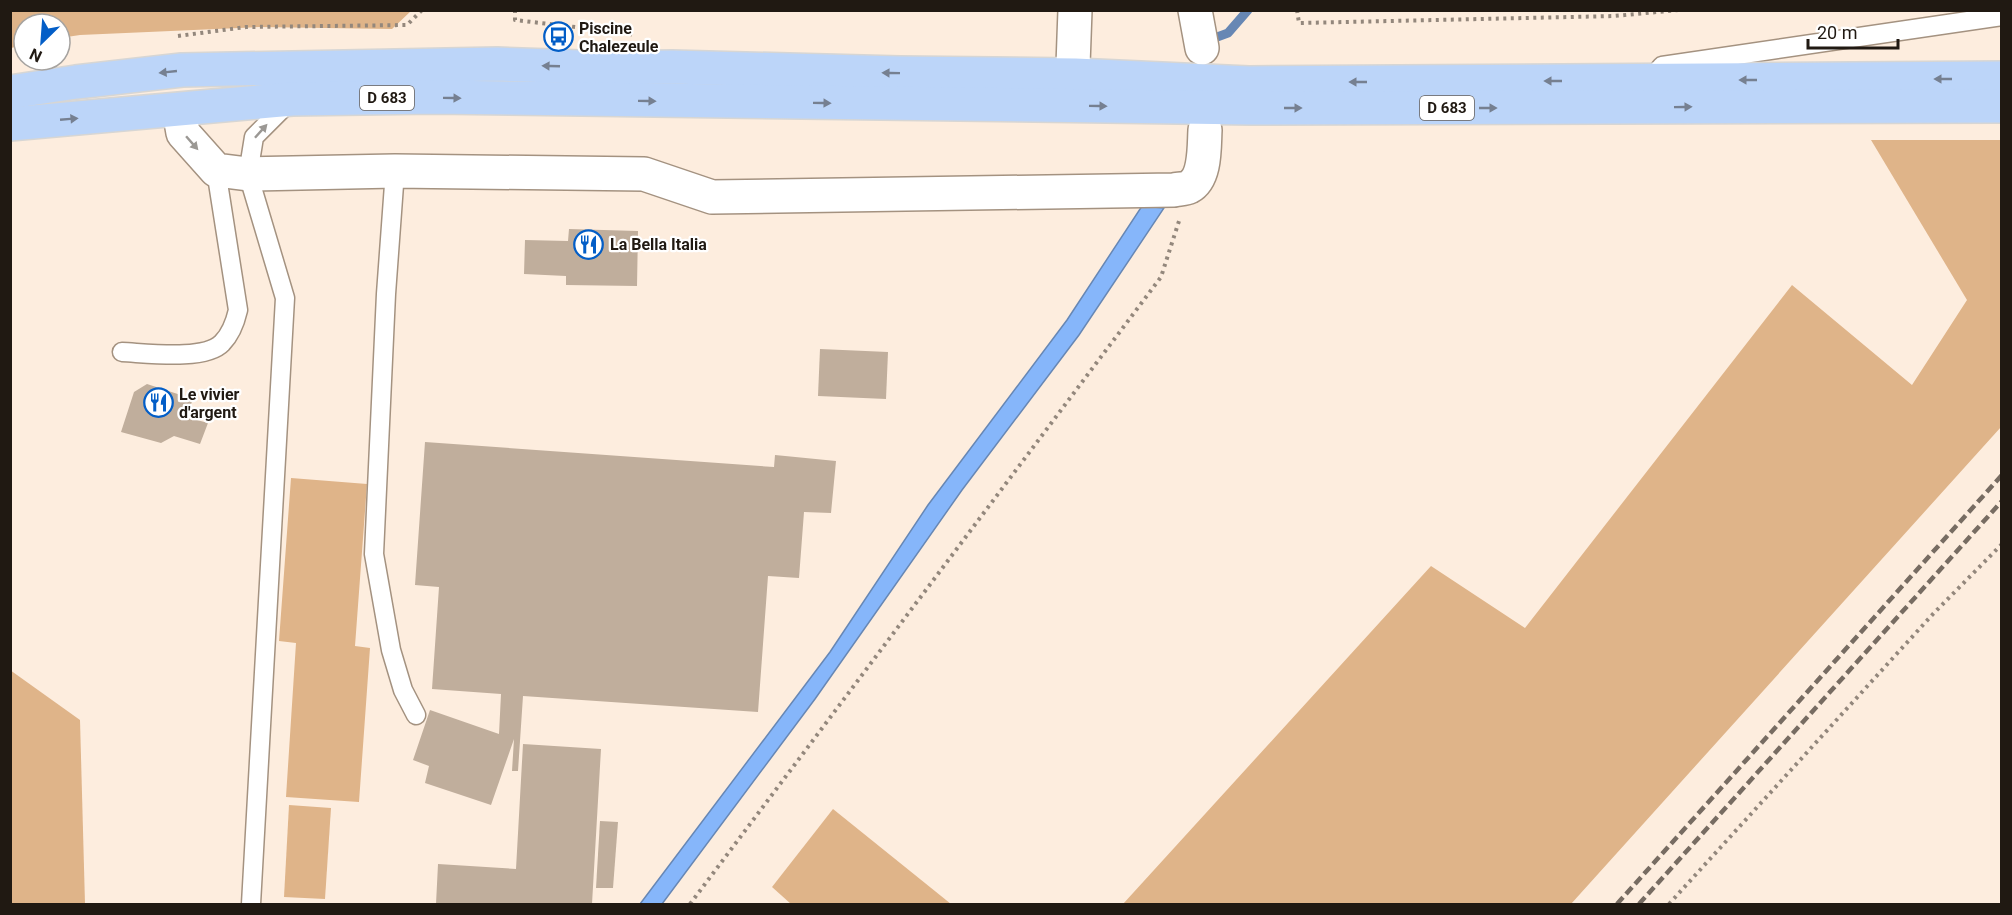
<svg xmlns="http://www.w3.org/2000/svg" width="2012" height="915" font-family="Roboto,sans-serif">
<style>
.green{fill:#dfb489}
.water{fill:#86b6fa;stroke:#6787b4;stroke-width:1.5}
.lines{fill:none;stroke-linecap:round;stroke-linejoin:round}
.stream{stroke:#6787b4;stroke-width:9}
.building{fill:#c0ae9c}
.service-casing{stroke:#a49280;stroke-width:21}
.minor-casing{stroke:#a49280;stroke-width:36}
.primary-casing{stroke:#d7d6d4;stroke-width:36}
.path{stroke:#93877c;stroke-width:4;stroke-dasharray:3 4.5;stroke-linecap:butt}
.service{stroke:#fff;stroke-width:18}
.minor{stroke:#fff;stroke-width:33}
.primary{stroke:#bcd5f9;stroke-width:33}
.rail{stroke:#776c62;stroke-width:4.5;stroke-dasharray:9 4.5;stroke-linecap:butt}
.oneway{fill:#768091}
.oneway2{fill:#9b9894}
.labels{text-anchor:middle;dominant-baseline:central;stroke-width:4.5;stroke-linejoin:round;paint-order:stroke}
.shield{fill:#fff;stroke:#635e59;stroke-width:1.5}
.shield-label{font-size:15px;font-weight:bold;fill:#201912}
.poi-label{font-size:16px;font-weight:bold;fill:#201912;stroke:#fff;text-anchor:start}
</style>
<rect width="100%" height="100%" fill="#fdedde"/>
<!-- green -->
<g class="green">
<polygon points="11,10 411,10 411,11 392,29 259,27 80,35 60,38 60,24 24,24 24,45 11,48"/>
<polygon points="1871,140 2001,140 2001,427 1571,904 1123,904 1431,566 1525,628 1792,285 1912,385 1967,300"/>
<polygon points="291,478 367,484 355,646 370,648 359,802 286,797 296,643 279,641"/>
<polygon points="10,670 80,720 85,904 11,904"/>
<polygon points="289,805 331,808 325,899 284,897"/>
<polygon points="833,809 951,904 791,904 772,887"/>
</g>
<!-- water -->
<polygon class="water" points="1142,206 1164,208 1079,335 962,490 815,699 662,904 640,904 830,652 928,505 1067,320"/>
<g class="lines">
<!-- stream -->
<polyline class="stream" points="1209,40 1228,33 1248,10"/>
</g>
<!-- building -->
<g class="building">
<polygon points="569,229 638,231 637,286 566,285 566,276 524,274 525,240 568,241"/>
<polygon points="820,349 888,352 886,399 818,396"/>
<polygon points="147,384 193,399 186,417 208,423 200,444 174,436 161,443 121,432 134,392"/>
<polygon points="425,442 774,467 775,455 836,461 831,513 804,512 799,578 768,576 758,712 523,696 518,771 512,771 514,739 491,805 425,783 429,766 413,760 430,710 499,734 501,694 432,689 439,587 415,585"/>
<polygon points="523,744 601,749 592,904 436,904 438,864 516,869"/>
<polygon points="600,821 618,822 613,888 596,888"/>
</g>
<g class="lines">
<defs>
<g id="service">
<polyline points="1656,73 1662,66 2002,16"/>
<polyline points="395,171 386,294 374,554 391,650 403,690 416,715"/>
<path d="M122 352C146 353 205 361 222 343 231 334 235 323 238 310L216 170"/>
<polyline points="251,904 285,298 248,174 254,137 291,100"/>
</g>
<g id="minor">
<polyline points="1075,10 1073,65 1075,75"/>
<polyline points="1195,10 1202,48"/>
<path d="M179 110 183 133 216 170 248 174 395 171 644 174 712 197 1174 190C1178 189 1185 189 1189 187 1206 178 1204 146 1205 130"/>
</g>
<g id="primary">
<polyline points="10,92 76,82 182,70 497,64 609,68 672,67 900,73 1075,75 1249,83 2002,78"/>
<polyline points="10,124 292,99 435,97 1250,108 2002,106"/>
</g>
</defs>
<!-- service casing -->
<use href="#service" class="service-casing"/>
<!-- minor casing -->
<use href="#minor" class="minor-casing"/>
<!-- primary casing -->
<use href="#primary" class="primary-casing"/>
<!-- path -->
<g class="path">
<polyline points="515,10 515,20 627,33 632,35"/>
<polyline points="1297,10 1299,23 1614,16 1679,10"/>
<polyline points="178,36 246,27 407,25 422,10"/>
<polyline points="690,904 1161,277 1179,221"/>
<polyline points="1669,904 1933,614 2002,544"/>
</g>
<!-- service -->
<use href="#service" class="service"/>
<!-- minor -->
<use href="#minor" class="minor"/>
<!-- primary -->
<use href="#primary" class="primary"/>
<!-- rail -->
<g class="rail">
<polyline points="1617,904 2002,475"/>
<polyline points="1639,904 2002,501"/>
</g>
</g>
<!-- one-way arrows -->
<defs><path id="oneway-solid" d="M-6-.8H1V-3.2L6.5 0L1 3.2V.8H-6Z" transform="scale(1.5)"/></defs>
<g class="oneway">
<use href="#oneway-solid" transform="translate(551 66) rotate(-178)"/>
<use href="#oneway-solid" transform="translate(168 72) rotate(174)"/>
<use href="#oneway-solid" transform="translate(891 73) rotate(-179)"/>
<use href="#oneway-solid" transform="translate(1943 79) rotate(180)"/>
<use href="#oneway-solid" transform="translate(1748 80) rotate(180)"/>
<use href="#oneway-solid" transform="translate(1553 81) rotate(180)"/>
<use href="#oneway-solid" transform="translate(1358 82) rotate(180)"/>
<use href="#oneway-solid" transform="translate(452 98) rotate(1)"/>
<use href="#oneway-solid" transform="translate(647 101) rotate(1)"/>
<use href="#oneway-solid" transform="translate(822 103) rotate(1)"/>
<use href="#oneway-solid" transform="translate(1098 106) rotate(1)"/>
<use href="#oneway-solid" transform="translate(1683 107) rotate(-1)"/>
<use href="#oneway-solid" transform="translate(1293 108)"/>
<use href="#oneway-solid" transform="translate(1488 108)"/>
<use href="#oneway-solid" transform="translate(69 119) rotate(-5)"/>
</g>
<g class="oneway2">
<use href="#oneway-solid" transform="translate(261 131) rotate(-48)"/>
<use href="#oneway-solid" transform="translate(192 143) rotate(49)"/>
</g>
<!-- icons -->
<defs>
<symbol id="bus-ring" viewBox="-11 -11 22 22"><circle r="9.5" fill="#fff" stroke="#035ec7" stroke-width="1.5"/><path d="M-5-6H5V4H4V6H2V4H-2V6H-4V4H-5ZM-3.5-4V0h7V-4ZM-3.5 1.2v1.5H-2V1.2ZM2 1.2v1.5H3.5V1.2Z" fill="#035ec7"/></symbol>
<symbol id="restaurant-ring" viewBox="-11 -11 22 22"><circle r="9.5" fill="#fff" stroke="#035ec7" stroke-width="1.5"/><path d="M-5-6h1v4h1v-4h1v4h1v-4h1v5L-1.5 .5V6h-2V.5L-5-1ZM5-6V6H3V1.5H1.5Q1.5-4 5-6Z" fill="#035ec7"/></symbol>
</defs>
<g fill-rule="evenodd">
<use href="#bus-ring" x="542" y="20" width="33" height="33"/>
<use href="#restaurant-ring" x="572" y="228" width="33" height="33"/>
<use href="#restaurant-ring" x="142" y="386" width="33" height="33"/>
</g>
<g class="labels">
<!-- shield labels -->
<g class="shield">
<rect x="360" y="86" width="54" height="24" rx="4.5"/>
<rect x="1420" y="96" width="54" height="24" rx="4.5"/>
</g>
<g class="shield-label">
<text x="387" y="98">D 683</text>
<text x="1447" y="108">D 683</text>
</g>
<!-- poi labels -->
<g class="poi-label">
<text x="579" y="28">Piscine<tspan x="579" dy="18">Chalezeule</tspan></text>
<text x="610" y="244">La Bella Italia</text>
<text x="179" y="394">Le vivier<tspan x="179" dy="18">d'argent</tspan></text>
</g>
</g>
<!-- border -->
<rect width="2012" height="915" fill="none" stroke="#201912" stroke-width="24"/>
<!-- north arrow -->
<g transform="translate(42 42) rotate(205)"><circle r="28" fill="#ffffff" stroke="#a6a3a0" stroke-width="1.5"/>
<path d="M0-4.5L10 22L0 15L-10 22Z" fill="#035ec7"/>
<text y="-9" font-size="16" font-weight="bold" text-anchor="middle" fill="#201912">N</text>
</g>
<!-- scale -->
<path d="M1808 39v9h90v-9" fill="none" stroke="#201912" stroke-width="3"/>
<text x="1817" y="39" font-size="18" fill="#201912" stroke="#ffffff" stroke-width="4.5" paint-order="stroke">20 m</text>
</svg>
